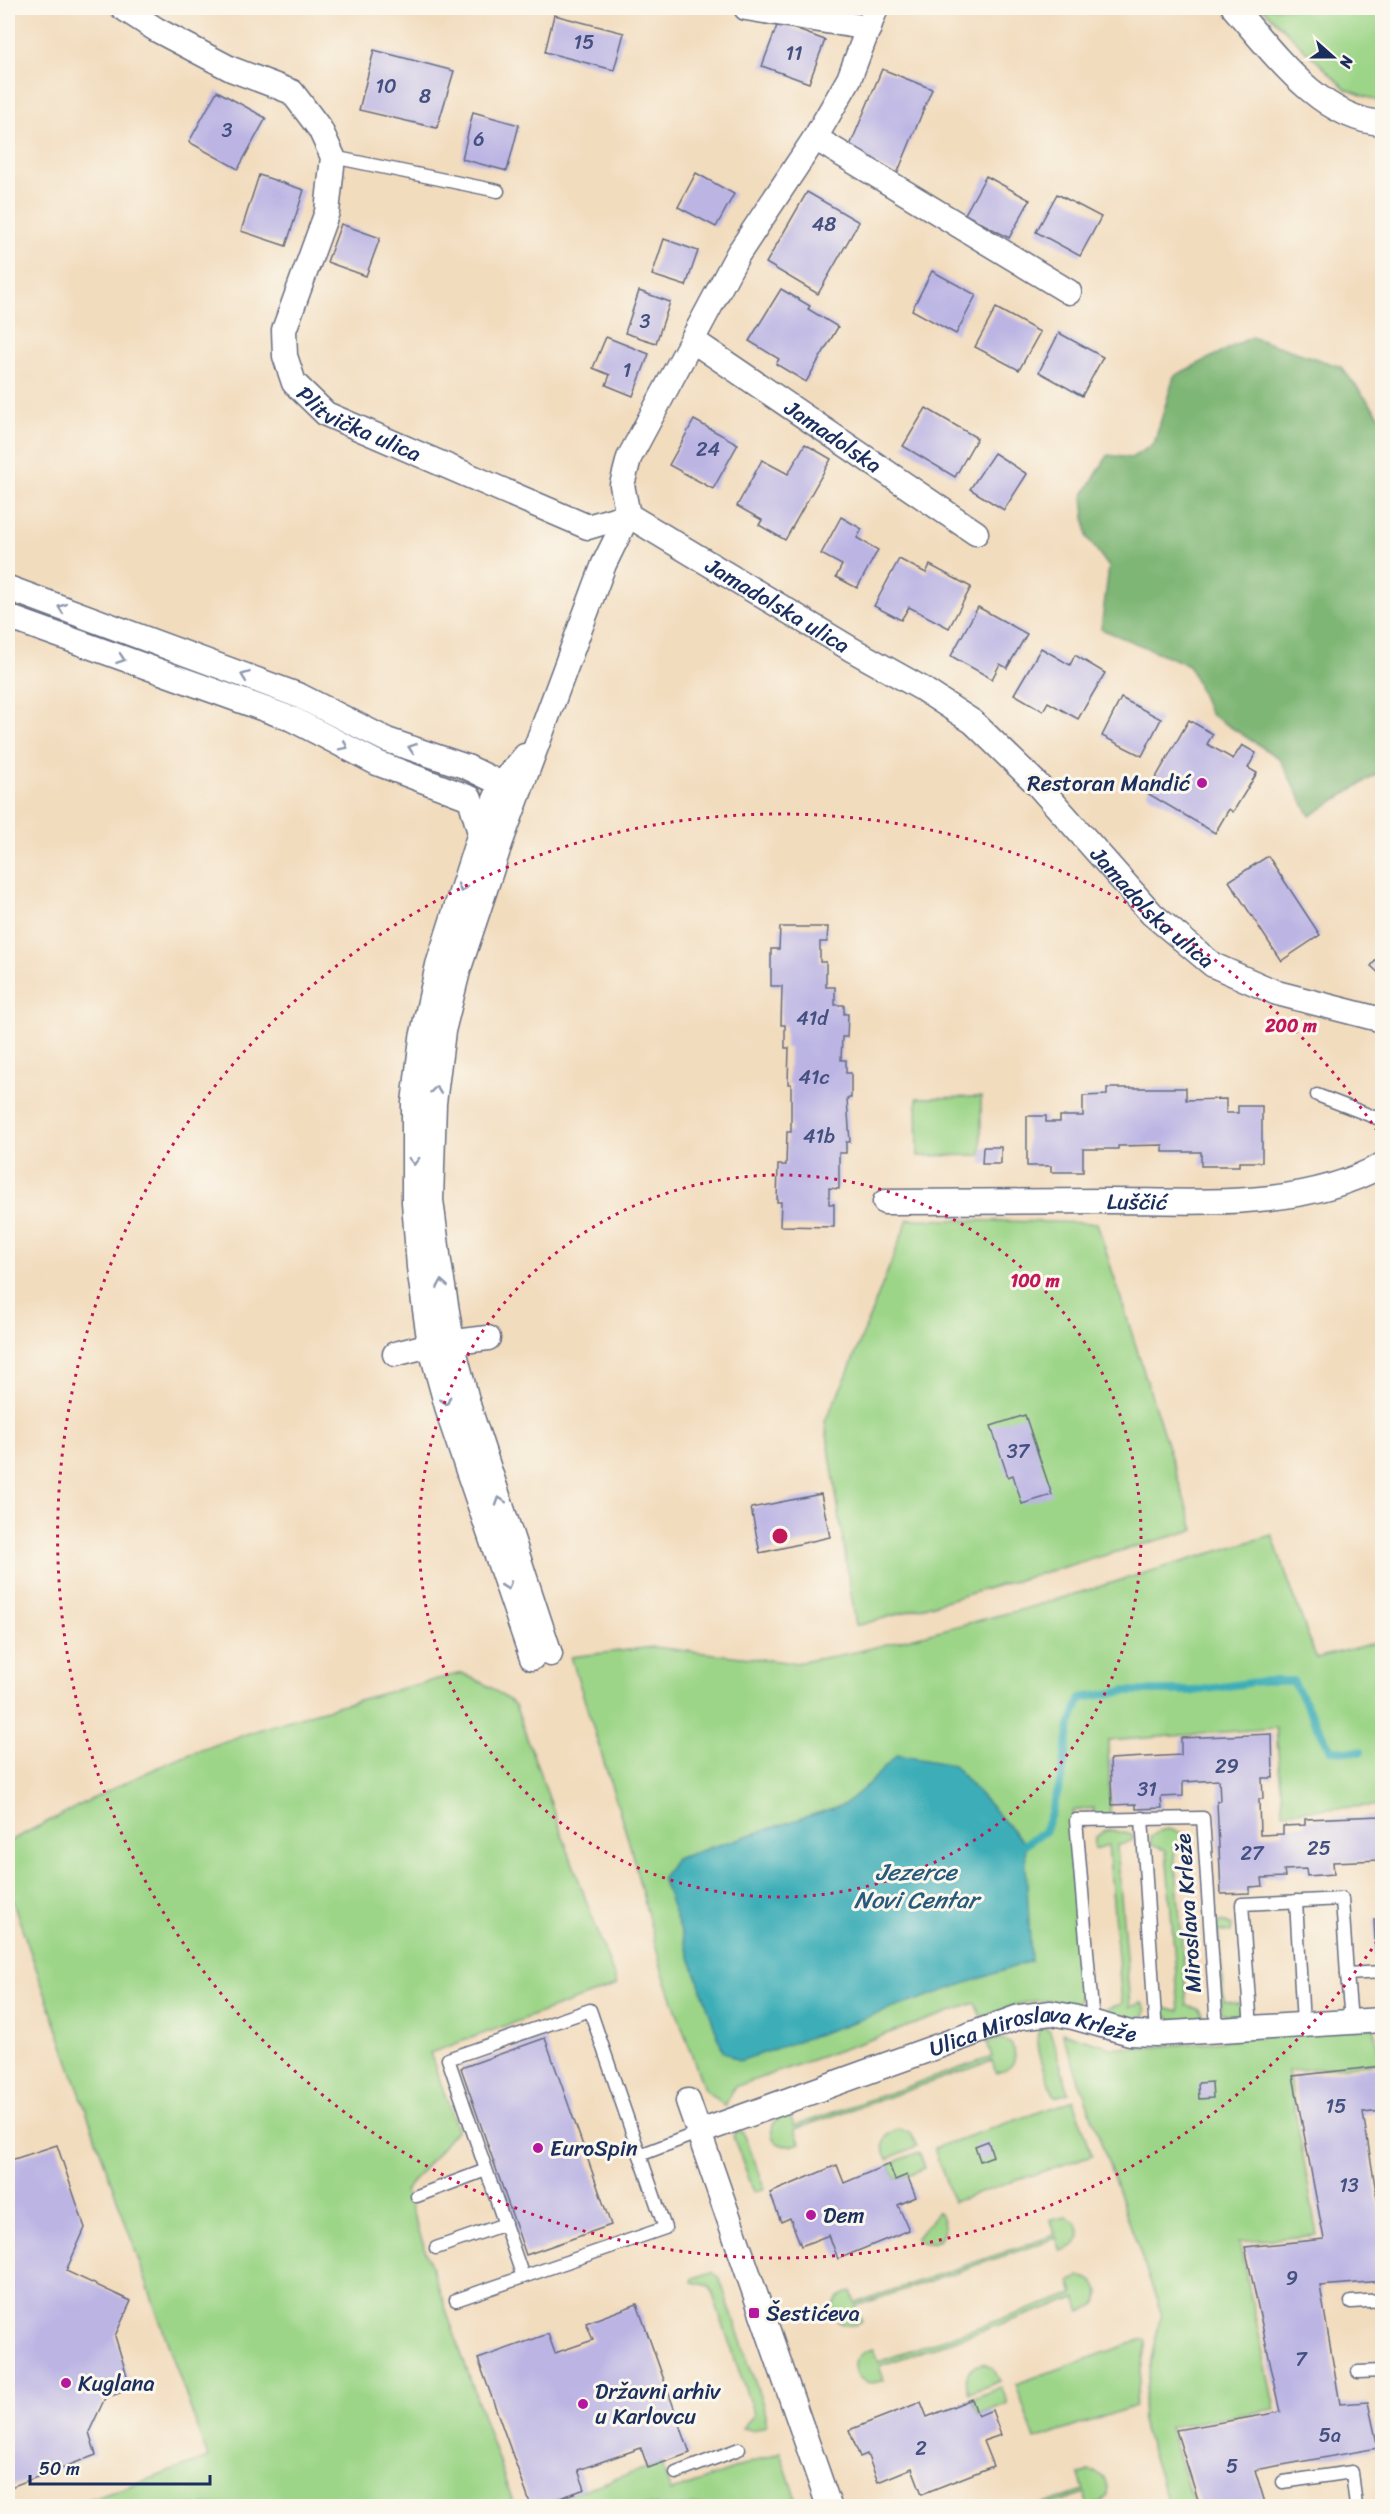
<svg xmlns="http://www.w3.org/2000/svg" width="1390" height="2514" font-family="Sriracha,sans-serif">
<style>
.green{fill:#9dd588;stroke:#5c8273;stroke-width:1.5;fill-rule:evenodd}
.forest{fill:#7eb674;stroke:#4c7269;stroke-width:1.5}
.water{fill:#3daeb7;stroke:#2c6e8a;stroke-width:1.5}
.lines{fill:none;stroke-linecap:round;stroke-linejoin:round}
.stream{stroke:#3daeb7;stroke-width:8}
.building{fill:#bcb5e4}
.service-casing{stroke:#666c80;stroke-width:15}
.minor-casing{stroke:#666c80;stroke-width:27}
.service{stroke:#fff;stroke-width:12}
.minor{stroke:#fff;stroke-width:24}
.oneway{stroke:#8d97ae}
.ring{fill:none;stroke:#c2185b;stroke-width:3;stroke-dasharray:3 6}
.poi-dot{fill:#b5179e;stroke:#fbf7ec;stroke-width:2}
.labels{text-anchor:middle;dominant-baseline:central;stroke-width:6;stroke-linejoin:round;paint-order:stroke}
.number-label{font-size:20px;fill:#435080}
.street-label{font-size:22px;fill:#1b2f5e;stroke:#fbf7ec}
.poi-label{font-size:22px;fill:#1b2f5e;stroke:#fbf7ec;text-anchor:start}
.water-label{font-size:24px;font-style:italic;fill:#275b7d;stroke:#fbf7ec}
.centre{fill:#c2185b;stroke:#fbf7ec;stroke-width:3}
.ring-label{font-size:18px;text-anchor:middle;font-weight:bold;fill:#c2185b;stroke:#fbf7ec;stroke-width:6;stroke-linejoin:round;paint-order:stroke}
</style>
<rect width="100%" height="100%" fill="#fbf7ec"/>
<filter id="ink" filterUnits="userSpaceOnUse"><feTurbulence type="fractalNoise" baseFrequency=".0167" numOctaves="2"/><feDisplacementMap in="SourceGraphic" scale="12" xChannelSelector="R" yChannelSelector="G"/><feConvolveMatrix kernelMatrix="1 2 1 2 8 2 1 2 1" color-interpolation-filters="sRGB"/></filter>
<filter id="wash" filterUnits="userSpaceOnUse"><feTurbulence type="fractalNoise" baseFrequency=".008" numOctaves="4" result="noise"/><feDisplacementMap in="SourceGraphic" scale="24" xChannelSelector="R" yChannelSelector="G"/><feGaussianBlur stdDeviation="1.35" result="paint"/><feColorMatrix in="noise" values="0 0 0 0 0 0 0 0 0 0 0 0 0 0 0 0 0 1.4 0 .05"/><feComposite in="paint" operator="in"/></filter>
<g filter="url(#wash)">
<rect width="100%" height="100%" fill="#f2dcbe"/>
<!-- green -->
<g class="green">
<polygon points="1262,8 1382,8 1382,103 1346,89"/>
<polygon points="981,1097 981,1155 918,1156 917,1098"/>
<polygon points="908,1219 1097,1223 1194,1530 856,1626 825,1421 847,1375"/>
<path d="M1272 1535 1316 1658 1382 1641V1805L1283 1812 1276 1728 1108 1741 1110 1815 1094 1816 1093 1808 1073 1811 1081 1994 1078 2001 1073 2005C1033 1994 1018 2005 981 2017L975 2003 734 2087 725 2106 704 2089 662 1970 629 1842 571 1657 653 1647 795 1663 856 1652 1031 1607ZM953 1765 1025 1844 675 1859 843 1805 861 1791Z"/>
<path d="M462 1673 490 1687 515 1705 617 1985 430 2053 457 2129 405 2191 514 2506H73L208 2458 8 1888V1842C73 1809 139 1772 209 1747 291 1717 377 1694 462 1673Z"/>
<path d="M1168 1829 1190 1835 1193 1841 1194 1849 1174 1845 1187 2006 1199 2009 1203 2015C1192 2026 1170 2023 1161 2012V2006L1179 2011 1166 1850 1151 1845V1837L1159 1831Z"/>
<path d="M1111 1830 1132 1835 1133 1840 1117 1846 1130 2007 1142 2003 1146 2011 1143 2018 1137 2021 1104 2013 1108 2008 1122 2004 1108 1845 1095 1849C1092 1836 1101 1832 1111 1830Z"/>
<polygon points="1222,1921 1232,1926 1231,1933 1218,1931 1224,2001 1242,2005 1241,2014 1232,2018 1221,2012 1214,1925"/>
<path d="M1042 2026 1050 2031 1069 2093 1055 2097C1048 2080 1028 2041 1042 2026Z"/>
<polygon points="1374,2027 1380,2063 1288,2071 1317,2235 1239,2242 1275,2409 1169,2427 1194,2506 1169,2506 1141,2421 1161,2312 1062,2032 1110,2047 1143,2048"/>
<path d="M1002 2039 1011 2044C1020 2059 1012 2070 996 2073L992 2061 795 2129 800 2143C771 2155 759 2124 789 2112L794 2126 992 2057 987 2042Z"/>
<polygon points="1074,2100 1092,2155 953,2202 934,2148"/>
<path d="M898 2129 909 2132 917 2146 887 2159C880 2146 883 2134 898 2129Z"/>
<polygon points="736,2131 742,2132 745,2136 765,2188 754,2192 733,2136"/>
<polygon points="919,2152 925,2168 895,2180 889,2164"/>
<path d="M937 2212C955 2228 936 2253 916 2239Z"/>
<path d="M1066 2217 1076 2222 1080 2233C1078 2244 1072 2248 1061 2251L1056 2238 856 2306 862 2322C833 2336 820 2300 851 2291L855 2303 1055 2235 1051 2220Z"/>
<polygon points="712,2272 719,2277 766,2414 766,2425 752,2430 742,2428 754,2415 710,2286 692,2282 693,2278"/>
<path d="M1080 2277C1096 2278 1103 2290 1096 2305L1081 2312 1076 2298 879 2366 884 2380C868 2387 854 2380 855 2362 859 2354 864 2351 873 2349L878 2362 1074 2294 1070 2281Z"/>
<polygon points="1143,2339 1146,2340 1135,2406 1035,2440 1016,2384"/>
<path d="M983 2364 993 2368 1000 2381 969 2393C964 2378 965 2367 983 2364Z"/>
<polygon points="1001,2387 1008,2403 979,2415 972,2399"/>
<polygon points="780,2452 798,2506 537,2506 661,2463 671,2492"/>
<path d="M1088 2471C1102 2472 1108 2480 1107 2494L1100 2503 1089 2506 1085 2493 1047 2506H1037L1084 2490 1079 2475Z"/>
</g>
<!-- forest -->
<polygon class="forest" points="1251,337 1341,367 1382,419 1382,771 1310,816 1279,758 1210,714 1189,665 1101,629 1109,567 1087,537 1083,496 1108,455 1131,458 1154,444 1174,376"/>
<!-- water -->
<polygon class="water" points="897,1755 953,1765 1025,1844 1031,1961 740,2061 723,2051 662,1878 675,1859 843,1805 861,1791"/>
<g class="lines">
<!-- stream -->
<polyline class="stream" points="1025,1844 1044,1832 1051,1814 1062,1777 1070,1726 1081,1698 1126,1691 1194,1691 1262,1681 1293,1681 1331,1750 1361,1752"/>
</g>
<g id="blocks">
<!-- building -->
<g class="building">
<polygon points="1377,8 1382,8 1382,33 1379,33"/>
<polygon points="554,15 624,33 614,70 545,52"/>
<polygon points="778,23 825,40 809,83 762,66"/>
<polygon points="374,50 454,71 437,128 359,110"/>
<polygon points="882,69 932,89 897,174 847,153"/>
<polygon points="217,91 266,118 238,169 189,142"/>
<polygon points="473,112 519,125 507,171 462,159"/>
<polygon points="696,173 734,194 716,227 678,207"/>
<polygon points="259,175 304,190 286,246 241,231"/>
<polygon points="986,176 1030,200 1009,238 965,214"/>
<polygon points="807,192 859,222 818,294 766,263"/>
<polygon points="1057,194 1101,217 1080,256 1036,232"/>
<polygon points="341,224 380,238 366,276 327,262"/>
<polygon points="664,239 698,251 686,286 652,275"/>
<polygon points="932,271 976,295 956,334 912,310"/>
<polygon points="781,289 810,306 808,309 838,327 806,382 776,364 779,359 749,341"/>
<polygon points="639,291 670,302 656,343 625,333"/>
<polygon points="996,308 1040,332 1019,370 975,347"/>
<polygon points="1059,333 1103,357 1082,396 1039,372"/>
<polygon points="606,337 649,354 633,396 606,385 610,375 593,368"/>
<polygon points="926,408 977,438 955,477 903,446"/>
<polygon points="694,420 738,444 713,489 669,465"/>
<polygon points="805,444 831,459 785,540 759,525 762,520 737,506 762,460 788,474"/>
<polygon points="994,453 1027,474 1004,510 970,489"/>
<polygon points="841,517 862,529 857,538 878,550 857,588 836,577 842,565 821,554"/>
<polygon points="899,559 926,573 930,565 971,587 949,628 909,607 901,620 874,606"/>
<polygon points="978,607 1027,634 1007,668 1000,664 992,679 951,656"/>
<polygon points="1041,648 1070,665 1075,655 1105,673 1078,719 1048,702 1043,711 1014,694"/>
<polygon points="1121,698 1161,719 1142,756 1102,736"/>
<polygon points="1189,720 1213,734 1207,744 1233,759 1242,745 1256,753 1248,768 1257,773 1233,812 1229,809 1215,833 1147,793"/>
<polygon points="1268,856 1320,935 1281,961 1229,881"/>
<polygon points="780,927 828,927 827,942 820,942 820,962 826,962 826,987 835,987 835,1005 844,1005 844,1014 848,1014 847,1037 842,1037 841,1060 846,1060 846,1073 851,1073 851,1098 847,1098 850,1142 846,1142 846,1153 839,1153 839,1189 829,1188 829,1204 834,1204 834,1227 780,1226 781,1202 777,1202 778,1165 786,1165 787,1132 791,1132 791,1084 788,1084 789,1048 785,1048 785,1025 781,1025 782,986 771,986 771,949 779,949"/>
<polygon points="1382,953 1382,976 1371,966"/>
<polygon points="1107,1088 1186,1088 1186,1100 1226,1099 1226,1113 1238,1113 1238,1106 1262,1106 1262,1162 1239,1162 1239,1166 1201,1166 1201,1152 1163,1152 1163,1145 1118,1146 1118,1149 1083,1149 1083,1172 1051,1172 1051,1166 1027,1166 1027,1116 1046,1116 1046,1122 1060,1122 1060,1116 1083,1116 1083,1096 1107,1095"/>
<polygon points="983,1147 1001,1147 1001,1164 982,1164"/>
<polygon points="1025,1415 1052,1495 1022,1504 1013,1475 1008,1477 991,1426"/>
<polygon points="821,1494 830,1537 760,1553 751,1508"/>
<polygon points="1272,1734 1273,1778 1262,1778 1263,1799 1259,1799 1260,1835 1283,1834 1283,1826 1305,1825 1305,1819 1381,1816 1380,1807 1382,1807 1382,1882 1381,1882 1380,1860 1333,1862 1334,1874 1307,1876 1306,1869 1284,1870 1285,1877 1262,1878 1263,1886 1250,1887 1250,1893 1221,1894 1217,1801 1220,1801 1219,1780 1183,1782 1183,1796 1161,1797 1162,1808 1136,1809 1136,1804 1112,1805 1110,1759 1181,1755 1181,1738"/>
<polygon points="1382,1919 1382,1963 1376,1964 1374,1920"/>
<polygon points="545,2038 611,2225 526,2255 461,2068"/>
<polygon points="1382,2066 1382,2111 1363,2113 1382,2228 1382,2281 1320,2286 1340,2404 1368,2402 1378,2448 1255,2470 1266,2506 1200,2506 1176,2430 1281,2412 1245,2247 1324,2239 1293,2076"/>
<polygon points="1212,2082 1213,2098 1199,2099 1198,2083"/>
<polygon points="988,2141 993,2156 980,2161 975,2146"/>
<polygon points="57,2145 85,2228 66,2271 131,2301 115,2336 131,2389 105,2398 89,2432 96,2455 8,2488 8,2161"/>
<polygon points="889,2164 895,2180 907,2175 916,2197 898,2205 909,2230 838,2259 829,2235 801,2246 790,2218 781,2222 770,2193 837,2165 844,2183"/>
<polygon points="637,2304 690,2453 648,2468 641,2448 578,2470 585,2489 538,2506 531,2506 478,2359 548,2334 555,2353 593,2340 586,2323"/>
<polygon points="972,2399 978,2416 992,2410 1001,2435 983,2441 993,2466 922,2494 912,2468 878,2482 867,2454 860,2457 849,2430 921,2402 927,2417"/>
</g>
</g>
</g>
<g filter="url(#ink)">
<use href="#blocks" fill-opacity="0" stroke="#666c80" stroke-width="1.5"/>
<g class="lines">
<defs>
<g id="service">
<polyline points="333,157 498,191"/>
<polyline points="1317,1095 1382,1120"/>
<polyline points="1142,1818 1156,2034"/>
<polyline points="1296,1901 1303,2024"/>
<polyline points="1347,1974 1351,2021"/>
<polygon points="590,2010 665,2228 523,2277 448,2059"/>
<polyline points="1093,2023 1076,1820 1203,1818 1217,2029"/>
<polyline points="1251,2028 1242,1904 1342,1899 1347,1974 1382,1972"/>
<polyline points="640,2155 700,2132"/>
<polyline points="417,2196 486,2170"/>
<polyline points="436,2248 505,2224"/>
<polyline points="456,2300 523,2277"/>
<polyline points="1351,2302 1382,2300"/>
<polyline points="1358,2372 1382,2371"/>
<polyline points="676,2473 739,2449"/>
<polyline points="1283,2482 1352,2472 1356,2506"/>
</g>
<g id="minor">
<path id="s1" d="M123 8 157 30 231 69 292 92 320 129 333 157 327 212 284 330 285 356 294 383 326 414 588 527 628 515"/>
<polyline points="746,8 869,28"/>
<path id="s2" d="M876 8 849 79 815 138 738 254 629 458 622 485 628 515 851 649 921 688 973 722 1036 783 1152 914 1213 965 1277 993 1382 1020"/>
<path d="M1234 8C1272 51 1320 119 1382 123"/>
<polyline points="815,138 1069,292"/>
<path id="s3" d="M692 340 976 533"/>
<polyline points="8,588 300,696 387,740 467,767 502,784 507,799"/>
<polyline points="8,617 292,719 377,763 470,798 480,833"/>
<polyline points="525,756 502,784 480,833 438,965 422,1038 414,1103 414,1202 419,1267 430,1345 451,1421 532,1658"/>
<path id="s4" d="M885 1202C960 1202 1035 1201 1109 1201 1199 1201 1302 1210 1382 1165"/>
<polyline points="395,1354 430,1345 488,1338"/>
<polyline points="550,1654 469,1408 452,1342 439,1262 431,1200 434,1103 443,1031 458,971 501,841 604,564 628,515"/>
<polyline points="688,2101 829,2506"/>
<path id="s5" d="M700 2132 1019 2017 1051 2013 1073 2017 1130 2033 1156 2034 1382 2020"/>
</g>
</defs>
<!-- service casing -->
<use href="#service" class="service-casing"/>
<!-- minor casing -->
<use href="#minor" class="minor-casing"/>
<!-- service -->
<use href="#service" class="service"/>
<!-- minor -->
<use href="#minor" class="minor"/>
</g>
<!-- one-way arrows -->
<defs><path id="oneway-chevron" d="M-2-3.5L2.5 0L-2 3.5" fill="none" stroke-width="1.6" stroke-linecap="round" stroke-linejoin="round" transform="scale(1.5)"/></defs>
<g class="oneway">
<use href="#oneway-chevron" transform="translate(62 608) rotate(-160)"/>
<use href="#oneway-chevron" transform="translate(121 659) rotate(19)"/>
<use href="#oneway-chevron" transform="translate(245 676) rotate(-160)"/>
<use href="#oneway-chevron" transform="translate(344 746) rotate(27)"/>
<use href="#oneway-chevron" transform="translate(412 748) rotate(-161)"/>
<use href="#oneway-chevron" transform="translate(462 888) rotate(108)"/>
<use href="#oneway-chevron" transform="translate(436 1090) rotate(-83)"/>
<use href="#oneway-chevron" transform="translate(414 1161) rotate(90)"/>
<use href="#oneway-chevron" transform="translate(442 1284) rotate(-100)"/>
<use href="#oneway-chevron" transform="translate(446 1401) rotate(74)"/>
<use href="#oneway-chevron" transform="translate(500 1501) rotate(-108)"/>
<use href="#oneway-chevron" transform="translate(507 1586) rotate(71)"/>
</g>
</g>
<!-- distance rings -->
<g class="ring">
<circle cx="780" cy="1536" r="361"/>
<path d="M1382 1934A722 722 0 1 1 1382 1138"/>
</g>
<!-- markers -->
<g class="poi-dot">
<circle cx="1202" cy="783" r="6"/>
<circle cx="538" cy="2148" r="6"/>
<circle cx="811" cy="2215" r="6"/>
<rect x="748" y="2307" width="12" height="12" rx="3"/>
<circle cx="66" cy="2383" r="6"/>
<circle cx="583" cy="2404" r="6"/>
</g>
<g class="labels">
<!-- number labels -->
<g class="number-label">
<text x="584" y="42">15</text>
<text x="794" y="53">11</text>
<text x="386" y="86">10</text>
<text x="425" y="96">8</text>
<text x="227" y="130">3</text>
<text x="479" y="139">6</text>
<text x="824" y="224">48</text>
<text x="645" y="321">3</text>
<text x="627" y="370">1</text>
<text x="708" y="449">24</text>
<text x="812" y="1018">41d</text>
<text x="814" y="1077">41c</text>
<text x="819" y="1136">41b</text>
<text x="1018" y="1451">37</text>
<text x="1227" y="1766">29</text>
<text x="1147" y="1789">31</text>
<text x="1319" y="1848">25</text>
<text x="1252" y="1853">27</text>
<text x="1336" y="2106">15</text>
<text x="1349" y="2185">13</text>
<text x="1292" y="2278">9</text>
<text x="1301" y="2359">7</text>
<text x="1330" y="2435">5a</text>
<text x="921" y="2448">2</text>
<text x="1232" y="2466">5</text>
</g>
<!-- street labels -->
<g class="street-label">
<text stroke="none"><textPath href="#s1" startOffset="580">Plitvička ulica</textPath></text>
<text stroke="none"><textPath href="#s3" startOffset="171">Jamadolska</textPath></text>
<text stroke="none"><textPath href="#s2" startOffset="748">Jamadolska ulica</textPath></text>
<text stroke="none"><textPath href="#s2" startOffset="1234">Jamadolska ulica</textPath></text>
<text stroke="none"><textPath href="#s4" startOffset="252">Luščić</textPath></text>
<text transform="translate(1188 1913) rotate(-94)">Miroslava Krleže</text>
<text stroke="none"><textPath href="#s5" startOffset="352">Ulica Miroslava Krleže</textPath></text>
</g>
<!-- poi labels -->
<g class="poi-label">
<text x="1190" y="783" text-anchor="end">Restoran Mandić</text>
<text x="550" y="2148">EuroSpin</text>
<text x="823" y="2215">Dem</text>
<text x="766" y="2313">Šestićeva</text>
<text x="78" y="2383">Kuglana</text>
<text x="595" y="2391">Državni arhiv<tspan x="595" dy="25">u Karlovcu</tspan></text>
</g>
<!-- water labels -->
<g class="water-label">
<text x="916" y="1872">Jezerce<tspan x="916" dy="28">Novi Centar</tspan></text>
</g>
</g>
<circle cx="780" cy="1536" r="9" class="centre"/>
<g class="ring-label">
<text x="1291" y="1032">200 m</text>
<text x="1035" y="1287">100 m</text>
</g>
<!-- margin -->
<rect width="1390" height="2514" fill="none" stroke="#fbf7ec" stroke-width="30"/>
<!-- north arrow -->
<g transform="translate(1333 57) rotate(111)" stroke="#fbf7ec" stroke-width="4.5" paint-order="stroke">
<path d="M0-4.5L10 22L0 15L-10 22Z" fill="#1b2f5e"/>
<text y="-9" font-size="16" font-weight="bold" text-anchor="middle" fill="#1b2f5e">N</text>
</g>
<!-- scale -->
<path d="M30 2475v9h180v-9" fill="none" stroke="#1b2f5e" stroke-width="3"/>
<text x="39" y="2475" font-size="18" fill="#1b2f5e" stroke="#fbf7ec" stroke-width="4.5" paint-order="stroke">50 m</text>
</svg>
